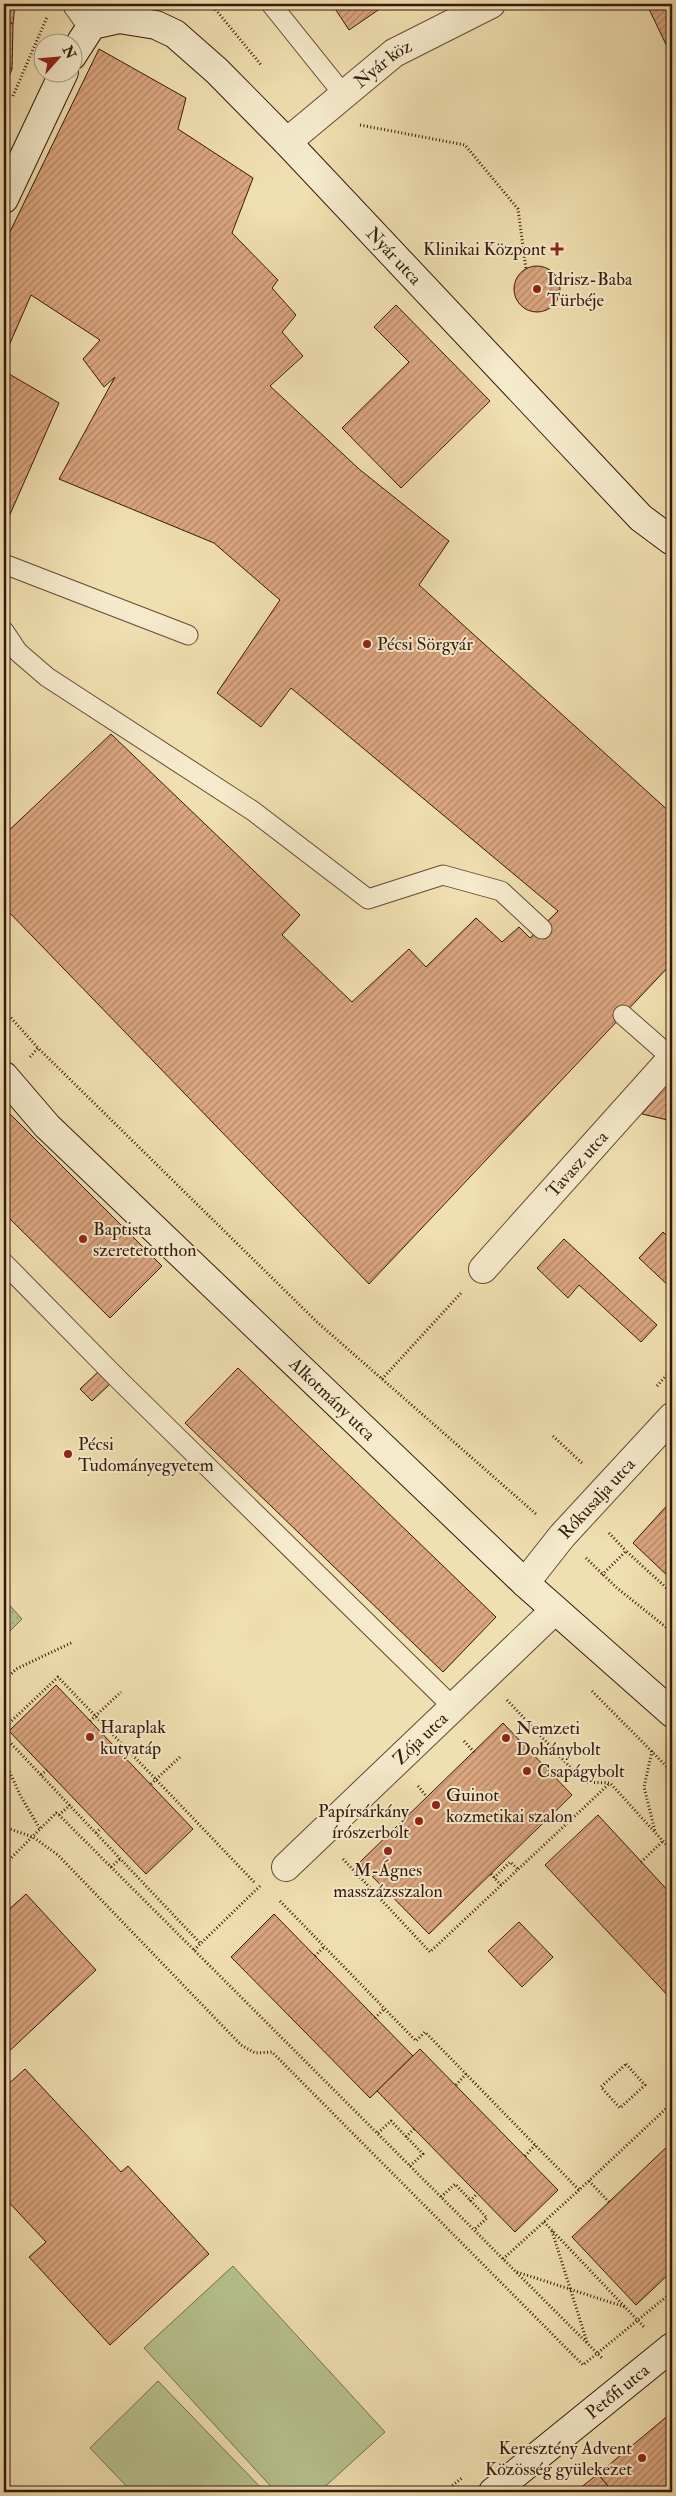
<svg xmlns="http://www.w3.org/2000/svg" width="676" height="2496" font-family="'IM FELL Double Pica',serif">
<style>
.grass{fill:url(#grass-dots);stroke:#766e4d}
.park{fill:#b6c28e;stroke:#766e4d}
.building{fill:url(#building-hatch);stroke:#36190c}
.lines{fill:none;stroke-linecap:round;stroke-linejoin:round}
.lane-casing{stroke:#644a35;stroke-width:21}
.street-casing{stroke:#644a35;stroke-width:30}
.secondary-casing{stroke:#36190c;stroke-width:30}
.path{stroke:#36190c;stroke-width:3;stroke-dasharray:1 2.5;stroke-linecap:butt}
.lane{stroke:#f5eacc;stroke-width:19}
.street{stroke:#f5eacc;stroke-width:28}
.secondary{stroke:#f5eacc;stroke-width:28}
.poi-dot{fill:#8f2418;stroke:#f5eacc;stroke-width:2}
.labels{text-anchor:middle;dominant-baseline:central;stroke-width:4;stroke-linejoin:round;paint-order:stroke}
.street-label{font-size:18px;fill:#36190c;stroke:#f5eacc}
.poi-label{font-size:18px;fill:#36190c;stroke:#f5eacc;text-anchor:start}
</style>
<defs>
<pattern id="grass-dots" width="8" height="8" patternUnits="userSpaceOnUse" patternTransform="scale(1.25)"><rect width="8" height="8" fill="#b6c28e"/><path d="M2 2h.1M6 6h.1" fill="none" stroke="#9da679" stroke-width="1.8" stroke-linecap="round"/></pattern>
<pattern id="building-hatch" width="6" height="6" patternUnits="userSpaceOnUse" patternTransform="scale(1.25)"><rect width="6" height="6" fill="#dba680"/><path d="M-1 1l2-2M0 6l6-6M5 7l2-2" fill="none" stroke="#b28667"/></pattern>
</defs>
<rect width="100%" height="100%" fill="#f0dfb0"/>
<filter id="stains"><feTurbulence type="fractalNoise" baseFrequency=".004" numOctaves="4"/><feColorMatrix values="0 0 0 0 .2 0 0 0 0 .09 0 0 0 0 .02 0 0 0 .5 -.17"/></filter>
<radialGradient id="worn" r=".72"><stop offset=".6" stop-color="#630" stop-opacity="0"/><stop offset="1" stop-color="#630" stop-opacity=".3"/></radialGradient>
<!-- grass -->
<polygon class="grass" points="4,1599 22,1619 4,1637"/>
<!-- park -->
<g class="park">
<polygon points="233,2266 385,2432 319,2492 276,2492 144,2348"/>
<polygon points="158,2381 265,2492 132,2492 90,2448"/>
</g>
<!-- building -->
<g class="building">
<polygon points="4,4 15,4 13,24 4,19"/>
<polygon points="332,4 387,4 349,30"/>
<polygon points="659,4 672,4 672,57 649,9"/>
<polygon points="4,19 13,24 12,69 4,65"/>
<polygon points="99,49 186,98 178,129 253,178 232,233 278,280 272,288 296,315 282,332 303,356 270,386 359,469 449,541 419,585 672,814 672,963 369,1284 4,907 4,835 111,734 300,915 282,935 352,1002 409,949 426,967 476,918 502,942 519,927 530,938 558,911 291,688 261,727 217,693 280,600 214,543 59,479 115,377 104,387 83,359 100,340 31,295 4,357 4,244"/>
<polygon points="4,65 12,69 4,90"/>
<circle cx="537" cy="289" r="23"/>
<polygon points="396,305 490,401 401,488 342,428 409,362 374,327"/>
<polygon points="4,371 59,403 4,528"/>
<polygon points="672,1078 672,1121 642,1114"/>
<polygon points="4,1108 162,1266 110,1318 4,1213"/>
<polygon points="663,1232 672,1241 672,1289 639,1258"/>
<polygon points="564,1239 657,1325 641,1342 579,1285 568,1298 537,1268"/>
<polygon points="672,1300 672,1312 667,1306"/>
<polygon points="238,1368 496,1617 443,1672 185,1423"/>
<polygon points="98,1372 110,1384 92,1401 80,1389"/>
<polygon points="672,1500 672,1580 633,1543"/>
<polygon points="56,1685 193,1829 146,1874 9,1731"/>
<polygon points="503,1723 572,1795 429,1934 359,1863"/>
<polygon points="598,1815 672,1895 672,2000 545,1865"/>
<polygon points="26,1894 96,1970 4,2056 4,1914"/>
<polygon points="274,1914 413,2056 370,2098 231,1957"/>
<polygon points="519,1922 553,1957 522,1987 488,1951"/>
<polygon points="420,2049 558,2190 515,2232 377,2091"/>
<polygon points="25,2069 121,2172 128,2166 209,2254 110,2345 29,2257 46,2242 4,2197 4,2088"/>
<polygon points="672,2142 672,2271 636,2305 572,2237"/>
<polygon points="670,2414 672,2417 672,2492 613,2492 598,2474"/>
<polygon points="598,2474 613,2492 575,2492"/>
</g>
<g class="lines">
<defs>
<g id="lane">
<polyline points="271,4 344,95"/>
<polyline points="4,564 188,635"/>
<polyline points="4,631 18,652 47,677 253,811 368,899 443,875 501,891 542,929"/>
<polyline points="623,1015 672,1058"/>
<polyline points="4,1263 121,1382 453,1707"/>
</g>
<g id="street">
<polyline points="77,4 92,25 109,4"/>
<path id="s1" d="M287 142 394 53 491 4"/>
<path id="s2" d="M483 1269 672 1058"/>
<path id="s3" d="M525 1583 562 1536 672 1417"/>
<path id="s4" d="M286 1867 555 1610"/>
</g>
<g id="secondary">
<path id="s5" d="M72 56 92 25 119 19 156 25 175 34 217 71 287 142 641 518 672 541"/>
<polyline points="4,199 64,72"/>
<path id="s6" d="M4 1076 47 1126 525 1583 672 1713"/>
<path id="s7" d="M493 2492 672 2347"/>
</g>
</defs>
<!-- lane casing -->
<use href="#lane" class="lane-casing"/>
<!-- street casing -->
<use href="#street" class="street-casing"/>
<!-- secondary casing -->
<use href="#secondary" class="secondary-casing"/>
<!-- path -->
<g class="path">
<polyline points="211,4 262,66"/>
<polyline points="13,96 47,17"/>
<polyline points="360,125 465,145 518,209 526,269"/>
<polyline points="4,1010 38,1048"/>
<polyline points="30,1057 38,1048 317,1322 536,1514"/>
<polyline points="382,1379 461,1293"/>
<polyline points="657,1386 672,1369"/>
<polyline points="553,1436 583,1464"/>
<polyline points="609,1533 626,1551"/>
<polyline points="586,1558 617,1588 672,1632"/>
<polyline points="602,1575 626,1551 672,1593"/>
<polyline points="4,1681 16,1669 73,1642"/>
<polyline points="592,1691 672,1772"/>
<polyline points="507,1700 584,1782 610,1783 672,1851"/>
<polyline points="90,1721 121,1692"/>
<polyline points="4,1728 58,1677 255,1883"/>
<polyline points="4,1736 200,1943"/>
<polyline points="464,1741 474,1752"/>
<polyline points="652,1751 644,1787 655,1831"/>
<polyline points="4,1759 20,1795 40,1829"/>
<polyline points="41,1775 47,1770"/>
<polyline points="151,1784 181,1756"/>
<polyline points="418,1786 427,1797"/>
<polyline points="59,1815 70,1805"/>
<polyline points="4,1827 33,1837 58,1855 241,2045 255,2053 272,2052 583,2365 672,2292"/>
<polyline points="96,1833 101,1828"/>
<polyline points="343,1859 430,1952 610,1783"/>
<polyline points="641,1862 663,1841"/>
<polyline points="4,1865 56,1813 59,1815 603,2359"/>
<polyline points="111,1867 120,1859"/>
<polyline points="491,1874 501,1885"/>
<polyline points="494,1878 510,1862 518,1869"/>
<polyline points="280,1901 416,2041 425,2032 579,2190 672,2103"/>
<polyline points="194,1950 260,1886"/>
<polyline points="315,1956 324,1947"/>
<polyline points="375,2018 385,2008"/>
<polygon points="626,2064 645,2085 620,2108 601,2087"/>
<polyline points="456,2085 466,2074"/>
<polyline points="378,2133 391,2121 423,2154 410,2166"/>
<polyline points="406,2137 414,2129"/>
<polyline points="525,2156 535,2145"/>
<polyline points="589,2181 609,2202"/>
<polyline points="441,2197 455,2184 487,2218 474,2230"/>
<polyline points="470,2201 477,2194"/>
<polyline points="544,2222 645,2328"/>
<polyline points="552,2231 587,2342"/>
<polyline points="503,2259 579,2190"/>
<polyline points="517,2272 625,2307"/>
<polyline points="444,2492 462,2478"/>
</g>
<!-- lane -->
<use href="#lane" class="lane"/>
<!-- street -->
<use href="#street" class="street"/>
<!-- secondary -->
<use href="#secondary" class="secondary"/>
</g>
<!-- markers -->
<g class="poi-dot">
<path d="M554.5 241.5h5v5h5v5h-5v5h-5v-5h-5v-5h5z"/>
<circle cx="537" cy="289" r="5"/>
<circle cx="367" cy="644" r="5"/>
<circle cx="83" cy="1239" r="5"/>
<circle cx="68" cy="1454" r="5"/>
<circle cx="90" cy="1737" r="5"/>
<circle cx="506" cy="1738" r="5"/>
<circle cx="527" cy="1771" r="5"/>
<circle cx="436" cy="1805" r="5"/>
<circle cx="419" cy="1821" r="5"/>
<circle cx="388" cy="1851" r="5"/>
<circle cx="642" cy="2458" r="5"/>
</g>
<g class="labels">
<!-- street labels -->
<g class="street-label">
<text stroke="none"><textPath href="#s1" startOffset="124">Nyár köz</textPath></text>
<text stroke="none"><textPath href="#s5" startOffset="435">Nyár utca</textPath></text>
<text stroke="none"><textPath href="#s2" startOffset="141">Tavasz utca</textPath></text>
<text stroke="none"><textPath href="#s6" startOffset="461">Alkotmány utca</textPath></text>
<text stroke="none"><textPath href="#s3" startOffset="111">Rókusalja utca</textPath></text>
<text stroke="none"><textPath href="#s4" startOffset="186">Zója utca</textPath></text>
<text stroke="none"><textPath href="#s7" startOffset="160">Petőfi utca</textPath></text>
</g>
<!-- poi labels -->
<g class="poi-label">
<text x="546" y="249" text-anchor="end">Klinikai Központ</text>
<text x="547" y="279">Idrisz-Baba<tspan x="547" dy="21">Türbéje</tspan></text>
<text x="377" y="644">Pécsi Sörgyár</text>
<text x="93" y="1229">Baptista<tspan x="93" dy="21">szeretetotthon</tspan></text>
<text x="78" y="1444">Pécsi<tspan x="78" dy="21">Tudományegyetem</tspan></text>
<text x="100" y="1727">Haraplak<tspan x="100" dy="21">kutyatáp</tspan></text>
<text x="516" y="1728">Nemzeti<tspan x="516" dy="21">Dohánybolt</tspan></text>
<text x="537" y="1771">Csapágybolt</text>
<text x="446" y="1795">Guinot<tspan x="446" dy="21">kozmetikai szalon</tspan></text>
<text x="409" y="1811" text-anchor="end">Papírsárkány<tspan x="409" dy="21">írószerbolt</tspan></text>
<text x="388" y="1870" text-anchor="middle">M-Ágnes<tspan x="388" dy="21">masszázsszalon</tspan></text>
<text x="632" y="2448" text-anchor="end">Keresztény Advent<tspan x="632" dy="21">Közösség gyülekezet</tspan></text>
</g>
</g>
<!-- margin -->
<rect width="676" height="2496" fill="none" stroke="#f0dfb0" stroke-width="20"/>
<rect x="5" y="5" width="666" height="2486" fill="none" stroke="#36190c" stroke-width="2.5"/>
<rect x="10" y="10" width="656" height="2476" fill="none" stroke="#36190c"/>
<!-- north arrow -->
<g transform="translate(58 58) rotate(63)"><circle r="24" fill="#f5eacc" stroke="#a9967f"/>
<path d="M0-4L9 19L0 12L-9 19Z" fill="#8f2418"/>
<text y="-8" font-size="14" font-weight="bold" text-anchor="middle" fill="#36190c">N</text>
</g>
<rect width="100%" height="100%" filter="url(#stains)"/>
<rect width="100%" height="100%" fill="url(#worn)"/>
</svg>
